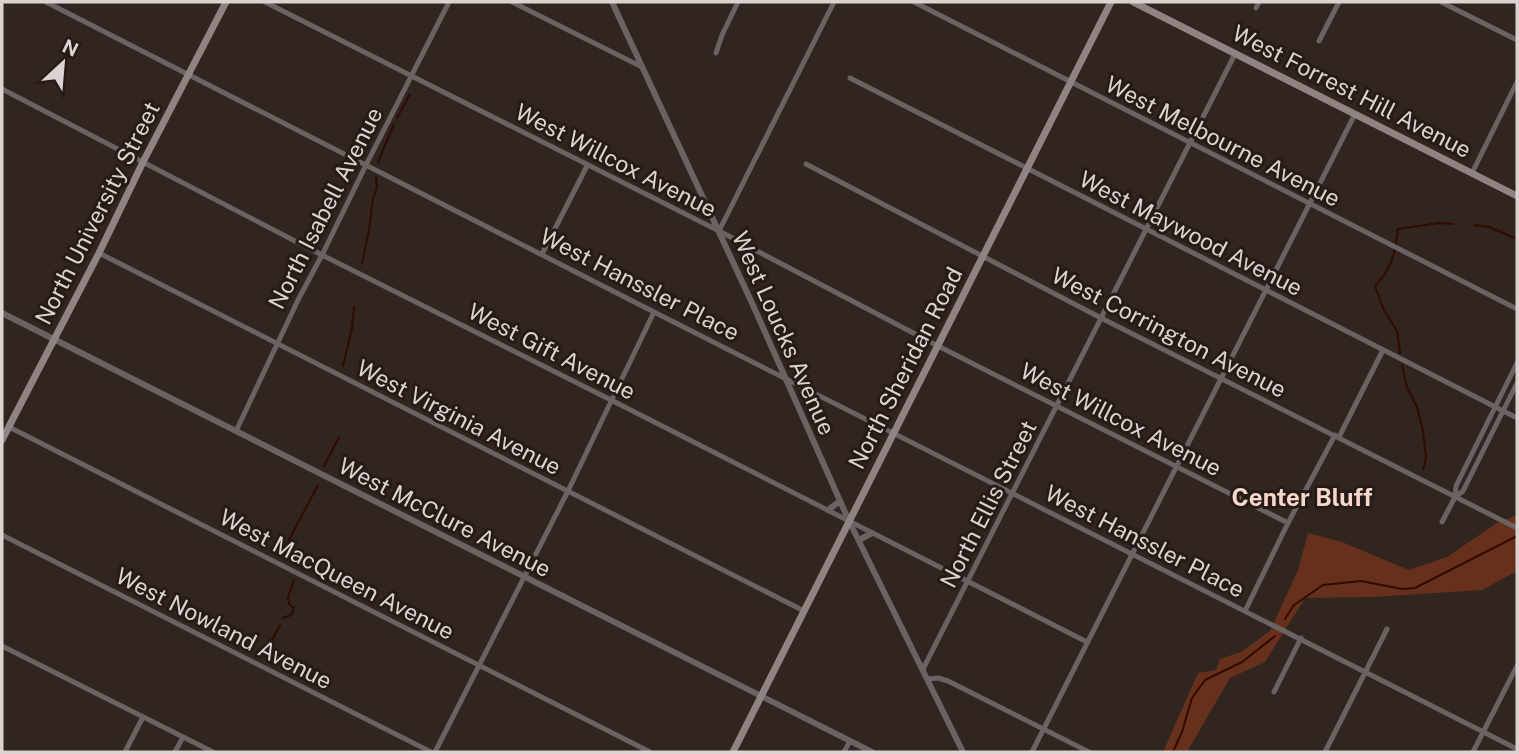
<svg xmlns="http://www.w3.org/2000/svg" width="1519" height="754" font-family="'Public Sans',sans-serif">
<style>
.green{fill:#67301c}
.lines{fill:none;stroke-linecap:round;stroke-linejoin:round}
.stream{stroke:#310a00;stroke-width:2}
.minor{stroke:#6a6361;stroke-width:5}
.tertiary{stroke:#6a6361;stroke-width:6}
.secondary{stroke:#8f8481;stroke-width:7}
.labels{text-anchor:middle;dominant-baseline:central;stroke-width:6;stroke-linejoin:round;paint-order:stroke}
.street-label{font-size:23px;fill:#dcd3d0;stroke:#271b17}
.neighbourhood-label{font-size:24px;font-weight:bold;fill:#f8d7cb;stroke:#271b17}
</style>
<rect width="100%" height="100%" fill="#312520"/>
<!-- green -->
<polygon class="green" points="1517,515 1517,571 1482,590 1372,597 1305,598 1265,662 1230,678 1187,752 1163,752 1198,673 1216,670 1220,659 1241,652 1270,631 1298,570 1308,533 1342,542 1409,570 1447,557 1497,523"/>
<g class="lines">
<!-- stream -->
<g class="stream">
<polyline points="397,118 410,94"/>
<polyline points="378,162 394,124"/>
<polyline points="1474,225 1489,227 1517,239"/>
<polyline points="1396,243 1398,229 1439,223 1453,224"/>
<path d="M1395 249C1392 264 1386 275 1375 286L1384 310 1397 331 1400 353"/>
<polyline points="362,263 369,230 373,198 377,188 376,177"/>
<polyline points="1402,365 1407,387 1417,407 1423,431 1426,456 1425,464 1423,469"/>
<polyline points="343,366 352,328 354,307"/>
<polyline points="324,466 339,437"/>
<polyline points="281,555 318,485"/>
<polyline points="283,618 291,615 294,608 289,604 288,597 294,580"/>
<polyline points="1285,619 1294,605 1323,585 1361,581 1402,589 1415,588 1517,536"/>
<polyline points="268,647 280,625"/>
<polyline points="1173,752 1182,732 1192,698 1205,680 1242,662 1275,636"/>
</g>
<!-- minor -->
<g class="minor">
<polyline points="46,2 654,312 1517,749"/>
<polyline points="265,2 719,231 938,346 1288,523"/>
<polyline points="512,2 642,67"/>
<polyline points="914,2 1517,309"/>
<polyline points="1441,2 1517,40"/>
<polyline points="1256,8 1259,2"/>
<polyline points="1319,41 1339,2"/>
<polyline points="716,53 722,35 738,2"/>
<polyline points="850,78 1517,418"/>
<polyline points="2,89 322,255 611,400 1087,642"/>
<polyline points="806,164 1101,318 1517,528"/>
<polyline points="1472,173 1517,82"/>
<polyline points="719,231 834,2"/>
<polyline points="99,253 804,611"/>
<polyline points="542,254 587,166"/>
<polyline points="9,427 650,752"/>
<polyline points="236,431 299,298 322,255 366,165 449,2"/>
<polyline points="1339,437 1383,350"/>
<polyline points="1455,497 1456,486 1517,363"/>
<polyline points="1442,522 1455,497 1463,491 1517,383"/>
<polyline points="2,535 431,752"/>
<polyline points="1245,611 1288,523 1335,435"/>
<polyline points="2,646 213,752"/>
<polyline points="923,669 1235,54"/>
<polyline points="928,679 938,678 948,681 1089,752"/>
<polyline points="1274,692 1301,638"/>
<polyline points="125,752 143,717"/>
<polyline points="175,752 183,737"/>
<polyline points="435,752 568,491 654,312"/>
<polyline points="844,752 850,741"/>
<polyline points="1032,752 1355,114"/>
<polyline points="1325,752 1387,629"/>
<polyline points="1473,752 1517,666"/>
</g>
<!-- tertiary -->
<g class="tertiary">
<polyline points="612,2 752,303 849,521 963,752"/>
<polyline points="2,313 872,752"/>
<polyline points="828,510 840,501"/>
<polyline points="859,540 872,533"/>
</g>
<!-- secondary -->
<g class="secondary">
<polyline points="1133,2 1517,196"/>
<polyline points="2,440 99,253 143,162 226,2"/>
<polyline points="733,752 1111,2"/>
</g>
</g>
<g class="labels">
<!-- street labels -->
<g class="street-label">
<text transform="translate(1352 91) rotate(27)">West Forrest Hill Avenue</text>
<text transform="translate(1223 141) rotate(27)">West Melbourne Avenue</text>
<text transform="translate(616 160) rotate(27)">West Willcox Avenue</text>
<text transform="translate(325 208) rotate(-63)">North Isabell Avenue</text>
<text transform="translate(97 213) rotate(-63)">North University Street</text>
<text transform="translate(1191 233) rotate(27)">West Maywood Avenue</text>
<text transform="translate(640 284) rotate(27)">West Hanssler Place</text>
<text transform="translate(1169 332) rotate(27)">West Corrington Avenue</text>
<text transform="translate(784 333) rotate(66)">West Loucks Avenue</text>
<text transform="translate(552 351) rotate(27)">West Gift Avenue</text>
<text transform="translate(905 368) rotate(-63)">North Sheridan Road</text>
<text transform="translate(459 417) rotate(27)">West Virginia Avenue</text>
<text transform="translate(1121 419) rotate(27)">West Willcox Avenue</text>
<text transform="translate(988 504) rotate(-63)">North Ellis Street</text>
<text transform="translate(445 517) rotate(27)">West McClure Avenue</text>
<text transform="translate(1145 541) rotate(27)">West Hanssler Place</text>
<text transform="translate(337 574) rotate(27)">West MacQueen Avenue</text>
<text transform="translate(224 628) rotate(27)">West Nowland Avenue</text>
</g>
<!-- neighbourhood labels -->
<g class="neighbourhood-label">
<text x="1302" y="497">Center Bluff</text>
</g>
</g>
<!-- border -->
<rect width="1519" height="754" fill="none" stroke="#dcd3d0" stroke-width="7"/>
<!-- north arrow -->
<g transform="translate(63 63) rotate(26)" stroke="#271b17" stroke-width="5" paint-order="stroke">
<path d="M0-5L12 26L0 18L-12 26Z" fill="#dcd3d0"/>
<text y="-10" font-size="19" font-weight="bold" text-anchor="middle" fill="#dcd3d0">N</text>
</g>
</svg>
